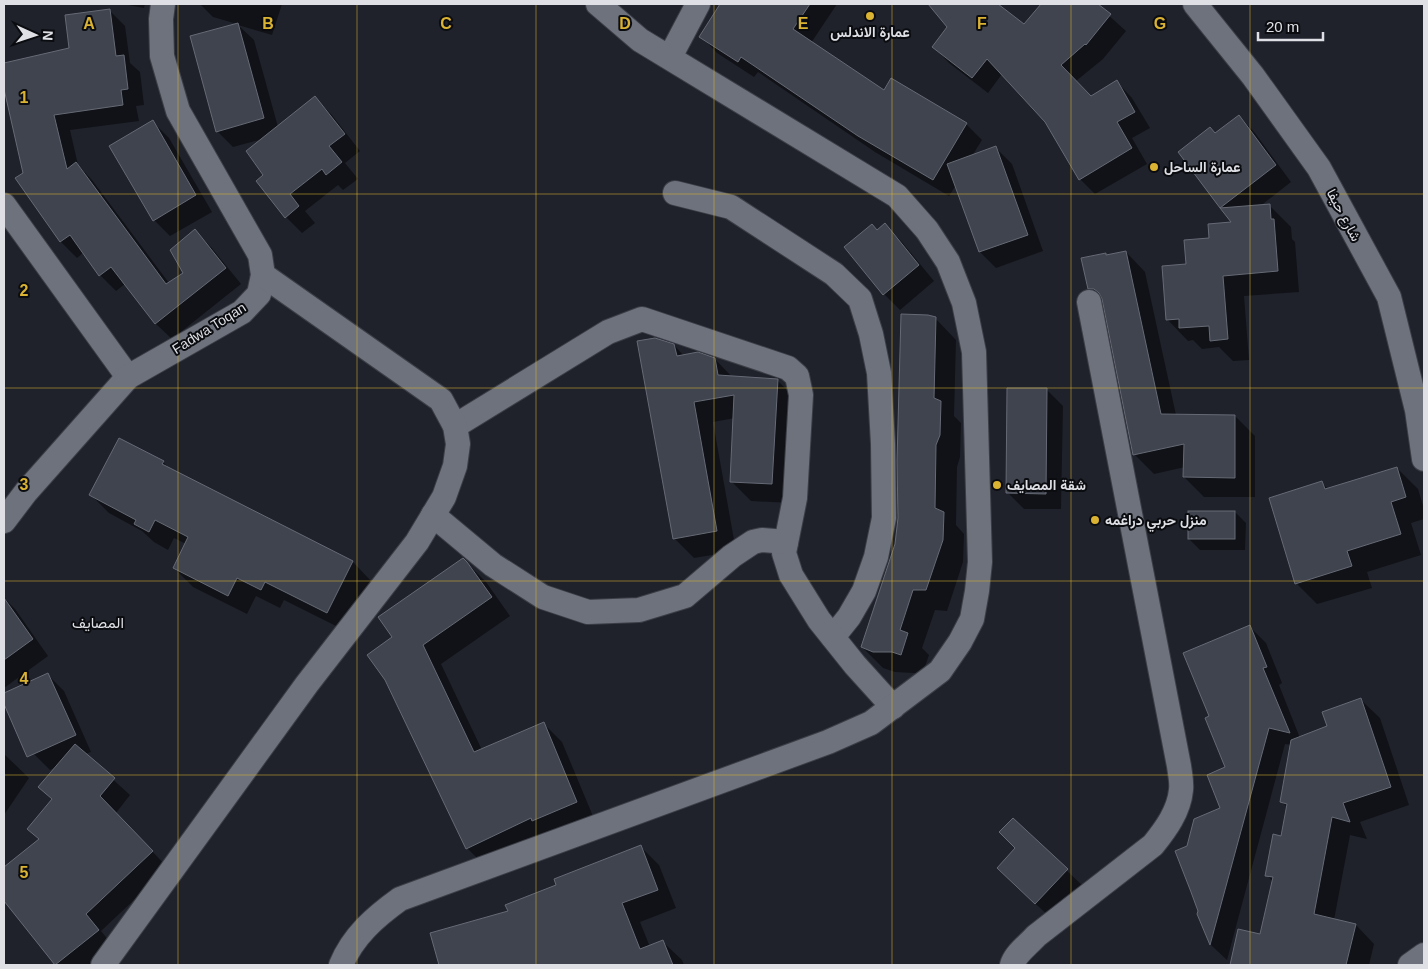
<svg xmlns="http://www.w3.org/2000/svg" width="1428" height="969" font-family="Helvetica,Vazirmatn,sans-serif">
<style>
.shadow{fill:#0007}
.building{fill:#40444e;stroke:#666a75}
.lines{fill:none;stroke-linecap:round;stroke-linejoin:round}
.minor-casing{stroke:#3c3e46;stroke-width:26}
.minor{stroke:#6e727d;stroke-width:24}
.grid{fill:none;stroke:#dbb333;stroke-width:1;stroke-opacity:0.55}
.poi-dot{fill:#dbb333;stroke:#0a0c10;stroke-width:2}
.labels{text-anchor:middle;dominant-baseline:central;stroke-width:4;stroke-linejoin:round;paint-order:stroke}
.poi-label{font-size:14px;font-weight:bold;fill:#dee0e6;stroke:#0a0c10;text-anchor:start}
.street-label{font-size:14px;fill:#dee0e6;stroke:#0a0c10}
.neighbourhood-label{font-size:15px;fill:#dee0e6;stroke:#0a0c10}
.grid-label{font-size:16px;text-anchor:middle;font-weight:bold;fill:#dbb333;stroke:#0a0c10;stroke-width:4;stroke-linejoin:round;paint-order:stroke}
</style>
<rect width="100%" height="100%" fill="#1f222b"/>
<!-- shadow -->
<g class="shadow">
<polygon points="123,4 145,4 144,8"/>
<polygon points="200,4 282,4 272,35 238,25 254,40 278,127 315,98 331,114 360,151 345,163 358,179 343,190 338,185 305,211 315,223 302,233 286,217 265,175 263,139 233,147 217,131 237,24 213,17"/>
<polygon points="722,4 837,4 811,43 885,92 966,124 982,140 972,156 996,148 1012,164 1043,251 996,268 980,252 956,185 949,196 875,152 758,72 754,77 717,53 701,36"/>
<polygon points="930,4 996,4 1025,26 1043,4 1096,4 1126,31 1103,59 1076,81 1091,97 1117,82 1132,98 1150,128 1132,138 1147,164 1095,194 1080,179 1046,121 1002,74 988,93 949,63 934,47 949,27"/>
<polygon points="109,10 125,26 130,63 140,72 144,105 136,106 139,121 70,130 78,165 92,180 169,283 185,273 195,231 211,247 241,284 172,339 156,324 125,284 116,291 100,275 84,252 77,258 61,242 16,179 24,174 4,83 4,64 70,49"/>
<polygon points="1239,116 1255,133 1291,182 1259,207 1270,206 1291,227 1292,239 1295,242 1299,292 1244,296 1249,360 1233,361 1219,347 1202,349 1193,340 1188,341 1167,319 1187,265 1210,239 1233,224 1221,207 1215,134"/>
<polygon points="153,122 169,138 212,212 170,236 154,220"/>
<polygon points="885,225 901,241 934,281 900,310 884,294"/>
<polygon points="1126,252 1145,272 1176,415 1235,416 1255,436 1255,497 1204,497 1184,477 1185,467 1154,474 1134,454 1105,304 1089,288 1107,256"/>
<polygon points="935,318 956,340 954,416 961,423 960,457 957,467 956,525 964,534 963,562 947,611 935,610 922,648 929,655 922,675 914,673 895,672 883,668 862,647 896,544"/>
<polygon points="674,345 684,356 715,359 732,377 777,380 797,400 791,503 751,501 731,481 735,418 713,422 736,551 694,558 674,538"/>
<polygon points="1046,389 1063,406 1061,509 1024,509 1007,492"/>
<polygon points="163,462 171,470 353,562 371,581 346,631 284,600 280,608 256,596 247,614 193,587 174,568 186,544 174,538 168,550 154,542 142,531 109,513 90,494"/>
<polygon points="1397,468 1418,489 1424,509 1424,519 1411,523 1421,555 1367,572 1372,588 1317,604 1296,583 1322,483 1328,489"/>
<polygon points="1235,512 1246,523 1245,550 1200,550 1189,539"/>
<polygon points="467,563 486,582 510,616 441,664 482,750 544,724 562,742 595,821 486,867 467,848 393,638"/>
<polygon points="4,598 15,609 48,656 4,688"/>
<polygon points="1250,627 1266,643 1282,683 1279,685 1300,738 1328,726 1361,700 1380,718 1409,805 1360,822 1367,839 1350,835 1334,920 1356,925 1374,944 1369,965 1231,965 1239,930 1261,935 1273,882 1267,875 1282,837 1288,808 1281,801 1292,745 1285,744 1227,960 1211,945 1198,914 1199,911 1188,847 1222,809 1227,768 1211,717"/>
<polygon points="48,675 64,691 91,752 85,754 130,795 116,813 168,868 101,931 114,947 91,965 57,965 4,899 4,869 40,840 28,829 52,800 40,787 57,767 50,770 34,754 16,729 4,701 4,694"/>
<polygon points="4,754 29,778 4,815"/>
<polygon points="1013,820 1083,886 1052,919 1014,884 1017,848"/>
<polygon points="641,847 659,865 676,908 640,922 650,947 663,942 682,960 684,965 455,965 445,930 509,912 558,886"/>
</g>
<!-- building -->
<g class="building">
<polygon points="720,4 810,4 793,29 884,90 891,78 967,123 933,180 858,136 741,57 738,62 699,37"/>
<polygon points="928,4 998,4 1024,24 1041,4 1098,4 1111,14 1086,45 1085,44 1061,65 1091,96 1117,80 1135,112 1117,122 1132,148 1079,180 1045,122 987,59 972,78 932,47 947,27"/>
<polygon points="110,9 116,56 124,55 128,89 121,90 123,105 54,115 67,169 76,162 166,284 183,273 170,250 195,229 226,268 155,324 111,267 99,276 70,235 60,242 15,178 23,173 4,89 4,63 69,48 65,15"/>
<polygon points="238,23 264,118 216,132 190,36"/>
<polygon points="315,96 345,134 329,146 342,162 326,175 322,169 290,194 299,206 285,218 256,181 263,175 246,151"/>
<polygon points="1239,115 1276,165 1220,208 1178,152 1210,127 1215,133"/>
<polygon points="153,120 196,195 153,221 109,146"/>
<polygon points="996,146 1028,235 979,252 947,164"/>
<polygon points="1270,204 1271,219 1274,219 1278,271 1223,276 1228,339 1210,341 1209,326 1179,328 1179,319 1166,320 1162,266 1186,264 1184,240 1209,238 1208,224 1231,222 1220,208"/>
<polygon points="885,223 919,265 883,295 844,247 872,224 877,230"/>
<polygon points="1126,251 1161,414 1235,415 1235,478 1183,477 1184,444 1133,455 1102,299 1099,293 1094,289 1088,289 1081,258 1106,253 1106,255"/>
<polygon points="901,314 928,315 936,317 934,398 941,401 940,435 936,445 935,508 944,512 943,540 926,590 913,590 900,630 908,633 901,655 892,652 873,652 861,647 895,544 898,518 897,461"/>
<polygon points="655,338 674,344 677,356 698,352 715,358 718,375 778,379 772,484 730,482 734,395 694,402 717,531 673,539 637,341"/>
<polygon points="1007,388 1047,388 1046,494 1006,493"/>
<polygon points="119,438 164,461 162,464 353,561 327,613 265,582 261,590 237,578 228,596 173,568 188,537 155,520 149,532 134,524 136,520 89,495"/>
<polygon points="1397,467 1406,497 1391,502 1401,534 1347,551 1352,566 1295,584 1269,498 1322,481 1325,489"/>
<rect x="1188" y="511" width="47" height="28"/>
<polygon points="463,558 467,562 492,597 423,645 474,752 544,722 577,802 532,821 531,818 466,849 385,680 367,655 392,637 378,617"/>
<polygon points="4,598 33,639 4,660"/>
<polygon points="1250,625 1267,667 1263,668 1290,733 1269,728 1210,945 1197,914 1198,911 1191,892 1175,851 1187,846 1194,819 1220,808 1207,775 1225,767 1205,718 1209,716 1183,653"/>
<polygon points="48,673 76,735 27,757 4,704 4,693"/>
<polygon points="1361,698 1391,787 1343,803 1350,822 1332,817 1314,914 1356,924 1346,965 1230,965 1238,929 1260,934 1273,877 1265,876 1273,834 1281,836 1287,804 1280,802 1291,740 1327,726 1322,712"/>
<polygon points="75,744 115,778 100,796 153,851 86,914 99,930 55,965 4,901 4,867 39,839 27,829 52,799 38,787"/>
<polygon points="1013,818 1068,869 1035,904 997,868 1015,848 999,832"/>
<polygon points="641,845 658,890 622,903 640,949 663,940 673,965 439,965 430,933 508,911 505,905 556,885 554,879"/>
</g>
<g class="lines">
<defs>
<g id="minor">
<polyline points="1195,4 1253,76 1319,168 1389,297 1417,410 1424,459"/>
<polyline points="670,57 698,4"/>
<polyline points="675,193 731,207 834,274 860,299 871,334 879,373 883,444 884,518 876,557 864,591 849,617 833,637"/>
<polyline points="4,205 128,377"/>
<polyline points="455,426 608,332 642,319 788,368 797,376 801,395 795,498 784,553 791,575 819,620 855,665 893,707"/>
<polyline points="433,515 493,565 543,597 588,612 639,610 685,596 732,556 753,542 762,540 786,542"/>
<polyline points="4,521 26,492 128,377 242,312 259,294 263,275 260,255 178,111 162,56 161,19 163,4"/>
<polyline points="103,965 307,684 417,542 444,497 455,466 458,444 455,426 441,400 263,275"/>
<path d="M341 965C353 936 375 917 400 899L828 742 871 723 940 671 960 642 972 619 977 591 980 562 974 352 964 303 948 262 927 230 897 196 640 40 598 4"/>
<path d="M1012 965C1015 954 1028 945 1036 936L1153 845C1166 829 1179 811 1181 790 1182 782 1180 774 1179 766L1089 302"/>
<polyline points="1410,965 1424,955"/>
</g>
</defs>
<!-- minor casing -->
<use href="#minor" class="minor-casing"/>
<!-- minor -->
<use href="#minor" class="minor"/>
</g>
<!-- grid -->
<path class="grid" d="M178 4V965M357 4V965M536 4V965M714 4V965M892 4V965M1071 4V965M1250 4V965M4 194H1424M4 388H1424M4 581H1424M4 775H1424"/>
<!-- markers -->
<g class="poi-dot">
<circle cx="870" cy="16" r="5"/>
<circle cx="1154" cy="167" r="5"/>
<circle cx="997" cy="485" r="5"/>
<circle cx="1095" cy="520" r="5"/>
</g>
<g class="labels">
<!-- poi labels -->
<g class="poi-label">
<text x="870" y="32" text-anchor="middle">عمارة الاندلس</text>
<text x="1164" y="167">عمارة الساحل</text>
<text x="1007" y="485">شقة المصايف</text>
<text x="1105" y="520">منزل حربي دراغمه</text>
</g>
<!-- street labels -->
<g class="street-label">
<text transform="translate(1344 215) rotate(62)">شارع حيفا</text>
<text transform="translate(209 328) rotate(-32)">Fadwa Toqan</text>
</g>
<!-- neighbourhood labels -->
<g class="neighbourhood-label">
<text x="98" y="622">المصايف</text>
</g>
</g>
<g class="grid-label">
<text x="89" y="29">A</text>
<text x="268" y="29">B</text>
<text x="446" y="29">C</text>
<text x="625" y="29">D</text>
<text x="803" y="29">E</text>
<text x="982" y="29">F</text>
<text x="1160" y="29">G</text>
<text x="24" y="103">1</text>
<text x="24" y="296">2</text>
<text x="24" y="490">3</text>
<text x="24" y="684">4</text>
<text x="24" y="878">5</text>
</g>
<!-- border -->
<rect width="1428" height="969" fill="none" stroke="#dee0e6" stroke-width="10"/>
<!-- north arrow -->
<g transform="translate(35 35) rotate(93)" stroke="#0a0c10" stroke-width="4" paint-order="stroke">
<path d="M0-4L9 19L0 12L-9 19Z" fill="#dee0e6"/>
<text y="-8" font-size="14" font-weight="bold" text-anchor="middle" fill="#dee0e6">N</text>
</g>
<!-- scale -->
<path d="M1258 32v8h65v-8" fill="none" stroke="#dee0e6" stroke-width="2.5"/>
<text x="1266" y="32" font-size="15" fill="#dee0e6" stroke="#0a0c10" stroke-width="4" paint-order="stroke">20 m</text>
</svg>
